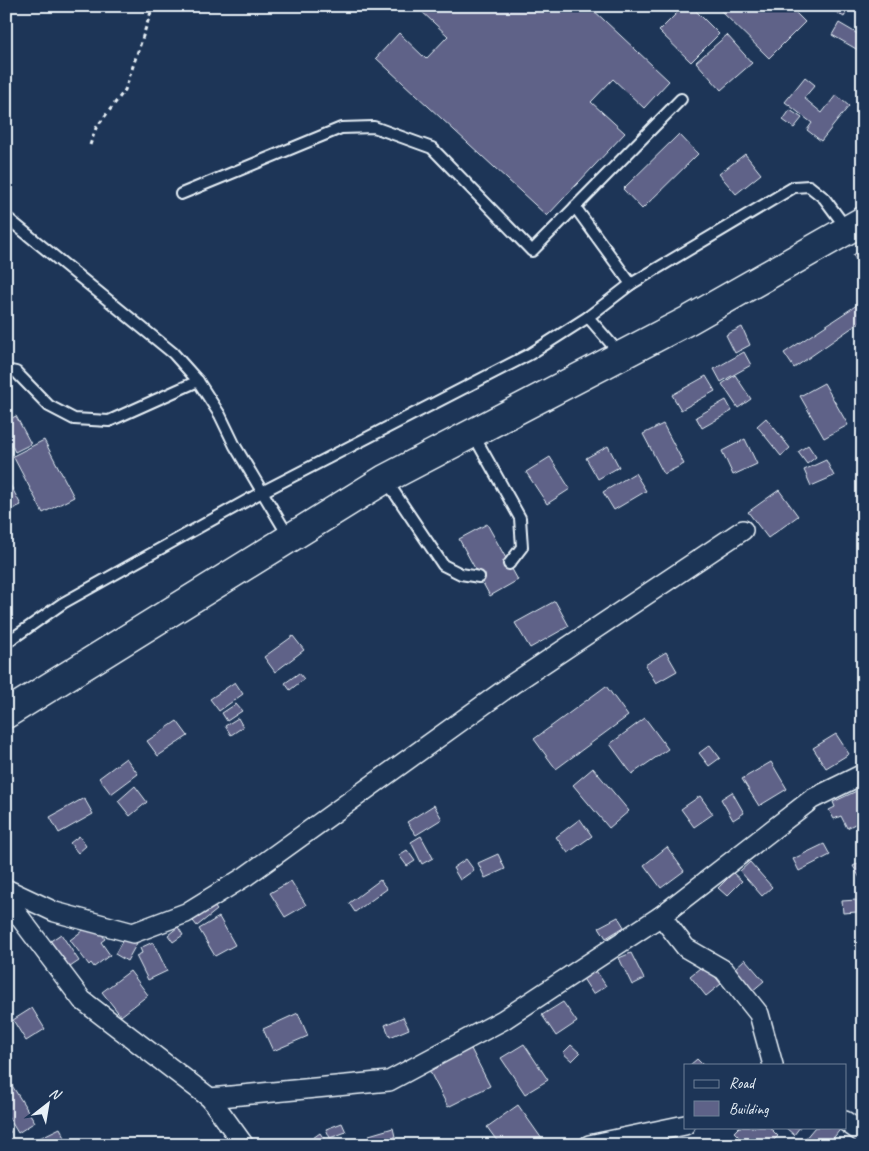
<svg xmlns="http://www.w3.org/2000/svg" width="869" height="1151" font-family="Caveat,sans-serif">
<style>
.building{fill:#5e6288;stroke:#e8f1f8}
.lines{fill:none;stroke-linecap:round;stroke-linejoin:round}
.lane-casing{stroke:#e8f1f8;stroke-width:14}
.street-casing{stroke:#e8f1f8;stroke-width:22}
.primary-casing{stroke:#e8f1f8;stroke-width:31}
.path{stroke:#e8f1f8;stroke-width:3;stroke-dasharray:4 4;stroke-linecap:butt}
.lane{stroke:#1d3557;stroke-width:10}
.street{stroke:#1d3557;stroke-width:19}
.primary{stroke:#1d3557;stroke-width:28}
</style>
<rect width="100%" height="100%" fill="#1d3557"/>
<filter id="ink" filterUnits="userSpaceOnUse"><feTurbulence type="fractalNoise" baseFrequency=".02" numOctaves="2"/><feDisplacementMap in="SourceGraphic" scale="10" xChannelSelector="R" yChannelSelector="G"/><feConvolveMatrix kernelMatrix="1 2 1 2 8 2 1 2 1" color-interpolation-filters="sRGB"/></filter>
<g filter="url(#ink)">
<!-- building -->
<g class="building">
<polygon points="422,6 589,6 669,81 644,108 613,79 591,102 625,133 547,216 376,58 399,33 426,59 448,36 419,9"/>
<polygon points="684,6 691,6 719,34 691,62 659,31"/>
<polygon points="716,6 789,6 805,22 769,58"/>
<polygon points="826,6 850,6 844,17"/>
<polygon points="839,23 863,37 858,50 832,35"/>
<polygon points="727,35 752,63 721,90 696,62"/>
<polygon points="805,77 815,85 804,98 822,113 836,95 849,106 821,141 807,130 812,123 785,102"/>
<polygon points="790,110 802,118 794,128 783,120"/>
<polygon points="679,134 698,154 642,209 623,189"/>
<polygon points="745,154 761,174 736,194 719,174"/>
<polygon points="863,249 863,271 853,255"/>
<polygon points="863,301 863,320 794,368 784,353"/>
<polygon points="742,327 750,345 735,353 726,335"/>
<polygon points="744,352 751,365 721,382 714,369"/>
<polygon points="735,375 751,399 738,408 722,384"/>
<polygon points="706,376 715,391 681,410 672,395"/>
<polygon points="824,383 848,425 824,438 800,396"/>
<polygon points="726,400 732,411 702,428 696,417"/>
<polygon points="16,416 31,444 15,452 6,434 6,421"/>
<polygon points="766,418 790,448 781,456 757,426"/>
<polygon points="663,424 684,464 664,474 643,434"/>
<polygon points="745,439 757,464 733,475 722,451"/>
<polygon points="44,440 74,497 43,513 13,456"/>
<polygon points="808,445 816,457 807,464 798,452"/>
<polygon points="608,446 619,467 598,479 586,458"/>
<polygon points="550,457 570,489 547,504 526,472"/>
<polygon points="826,460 834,476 811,486 804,470"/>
<polygon points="635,473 646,491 614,510 603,492"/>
<polygon points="6,477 21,505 6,512"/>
<polygon points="779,490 798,516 768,538 748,512"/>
<polygon points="863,520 863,533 857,524"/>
<polygon points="487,524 518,580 490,596 459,539"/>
<polygon points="555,601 569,626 530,648 515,623"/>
<polygon points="293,636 304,650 275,672 264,657"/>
<polygon points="666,652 677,671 656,683 645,665"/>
<polygon points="299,673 304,679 290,690 285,683"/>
<polygon points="235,682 243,694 219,711 210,699"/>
<polygon points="606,686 628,716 556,769 534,739"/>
<polygon points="236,704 242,711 227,721 222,713"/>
<polygon points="238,718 243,727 231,735 225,726"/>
<polygon points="645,718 668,749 632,774 610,744"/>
<polygon points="177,721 188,736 158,756 147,741"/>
<polygon points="836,734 849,754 826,768 813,748"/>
<polygon points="710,745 720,758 709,766 699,753"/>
<polygon points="126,758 138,774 111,794 99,778"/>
<polygon points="771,762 787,789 759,806 742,779"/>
<polygon points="593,768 629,811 609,828 573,785"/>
<polygon points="135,786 147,802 130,816 118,801"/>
<polygon points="863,788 863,820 847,828 841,816 834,819 829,810 835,807 833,802"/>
<polygon points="732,792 744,813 733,820 721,799"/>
<polygon points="700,796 713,814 694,827 681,809"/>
<polygon points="84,798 93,814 59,833 50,817"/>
<polygon points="434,805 442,819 416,835 407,822"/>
<polygon points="580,819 592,836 568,853 556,837"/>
<polygon points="79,836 86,846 78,853 70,843"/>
<polygon points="421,836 433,858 422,864 411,842"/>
<polygon points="824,844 830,855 799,871 793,859"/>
<polygon points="667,847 684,871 661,888 644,865"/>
<polygon points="407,850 415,861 407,866 399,855"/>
<polygon points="498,854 505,869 485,878 478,863"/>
<polygon points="466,859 474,870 460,880 453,868"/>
<polygon points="863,861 863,883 853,866"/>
<polygon points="750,862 772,887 762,896 740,871"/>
<polygon points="733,873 742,881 727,896 718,888"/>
<polygon points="380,880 387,889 355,912 349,903"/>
<polygon points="291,881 306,905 285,917 270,893"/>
<polygon points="856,900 857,912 843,913 842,901"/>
<polygon points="210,901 217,910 197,926 190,917"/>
<polygon points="219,917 235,945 215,956 199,929"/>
<polygon points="618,917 624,927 606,938 599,927"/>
<polygon points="96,926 105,939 101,942 110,955 94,967 91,963 89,965 70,940 86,928 89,932"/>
<polygon points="178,927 183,935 173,942 168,935"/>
<polygon points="61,934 79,961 67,969 49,942"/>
<polygon points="125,936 137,943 127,961 115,954"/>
<polygon points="153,942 167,971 148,980 136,956 142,953 140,948"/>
<polygon points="631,953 644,979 632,985 619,958"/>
<polygon points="745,959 764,981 751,992 732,971"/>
<polygon points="705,964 721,984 706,996 690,976"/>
<polygon points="595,969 606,986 593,994 582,977"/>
<polygon points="130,971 148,995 121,1016 102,992"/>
<polygon points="563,1002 577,1022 556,1036 542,1015"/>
<polygon points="32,1008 45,1029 26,1041 13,1020"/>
<polygon points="298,1013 308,1036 273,1051 263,1029"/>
<polygon points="403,1017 409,1029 390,1037 385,1025"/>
<polygon points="524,1044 548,1080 525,1094 501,1058"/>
<polygon points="469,1045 490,1086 448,1107 427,1066"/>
<polygon points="571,1045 580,1053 572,1061 563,1053"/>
<polygon points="697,1059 703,1065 690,1065"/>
<polygon points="6,1076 35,1122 18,1133 6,1113"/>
<polygon points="518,1105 542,1139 534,1145 500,1145 487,1127"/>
<polygon points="342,1123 346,1132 330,1138 326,1129"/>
<polygon points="6,1126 11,1132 6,1136"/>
<polygon points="739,1127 769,1127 778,1136 769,1145 747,1145 734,1132"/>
<polygon points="785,1127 800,1127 794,1135"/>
<polygon points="815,1127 842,1127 828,1145 810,1145 804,1140"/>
<polygon points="60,1128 69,1145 25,1145"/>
<polygon points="393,1128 397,1145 372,1145 369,1135"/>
<polygon points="320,1133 328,1145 303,1145"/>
</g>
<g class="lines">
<defs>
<g id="lane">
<polyline points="181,194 341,128 374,127 432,148 532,251 681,99"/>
<polyline points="575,207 631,284"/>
<polyline points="6,217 173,353 198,381 220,415 235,446 289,537"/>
<polyline points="588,317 620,354"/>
<polyline points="6,370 16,372 49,406 74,419 109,421 198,381"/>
<polyline points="473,434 520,518 522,547 509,564"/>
<polyline points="386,480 443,565 461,574 479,577"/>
<polyline points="6,643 63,603 262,492 530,354 588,317 631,284 794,187 809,186 824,198 847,229"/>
</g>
<g id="street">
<polyline points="6,889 55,912 133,933 186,913 246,876 514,683 743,530"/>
<polyline points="6,899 82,1000 210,1098 244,1145"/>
<polyline points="661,916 686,948 724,970 759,1014 773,1065"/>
<polyline points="210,1098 389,1081 503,1020 661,916 812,799 863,774"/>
<polyline points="845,1121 863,1134"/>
<polyline points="589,1145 685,1125"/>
</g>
<polyline id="primary" points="6,714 385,479 689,320 863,221"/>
</defs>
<!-- lane casing -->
<use href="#lane" class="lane-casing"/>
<!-- street casing -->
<use href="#street" class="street-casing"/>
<!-- primary casing -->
<use href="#primary" class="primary-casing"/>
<!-- path -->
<polyline class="path" points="90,145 96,128 125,90 153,6"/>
<!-- lane -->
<use href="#lane" class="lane"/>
<!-- street -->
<use href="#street" class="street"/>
<!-- primary -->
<use href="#primary" class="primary"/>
</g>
</g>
<!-- margin -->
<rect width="869" height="1151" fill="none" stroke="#1d3557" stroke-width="25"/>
<rect x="12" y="12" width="844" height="1126" fill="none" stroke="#e8f1f8" stroke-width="2" filter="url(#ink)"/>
<!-- legend -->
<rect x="684" y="1064" width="162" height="65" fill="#1d3557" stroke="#6e8097"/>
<rect x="694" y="1080" width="25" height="8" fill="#1d3557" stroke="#6e8097"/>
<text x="729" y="1088" font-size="15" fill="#e8f1f8">Road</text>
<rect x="694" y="1101" width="25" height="15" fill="#5e6288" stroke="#6e8097"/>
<text x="729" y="1114" font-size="15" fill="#e8f1f8">Building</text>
<!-- north arrow -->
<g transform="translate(48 1104) rotate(31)" stroke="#1d3557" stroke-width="4" paint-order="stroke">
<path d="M0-4L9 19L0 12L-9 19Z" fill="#e8f1f8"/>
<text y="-8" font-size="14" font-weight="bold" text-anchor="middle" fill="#e8f1f8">N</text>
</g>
</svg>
